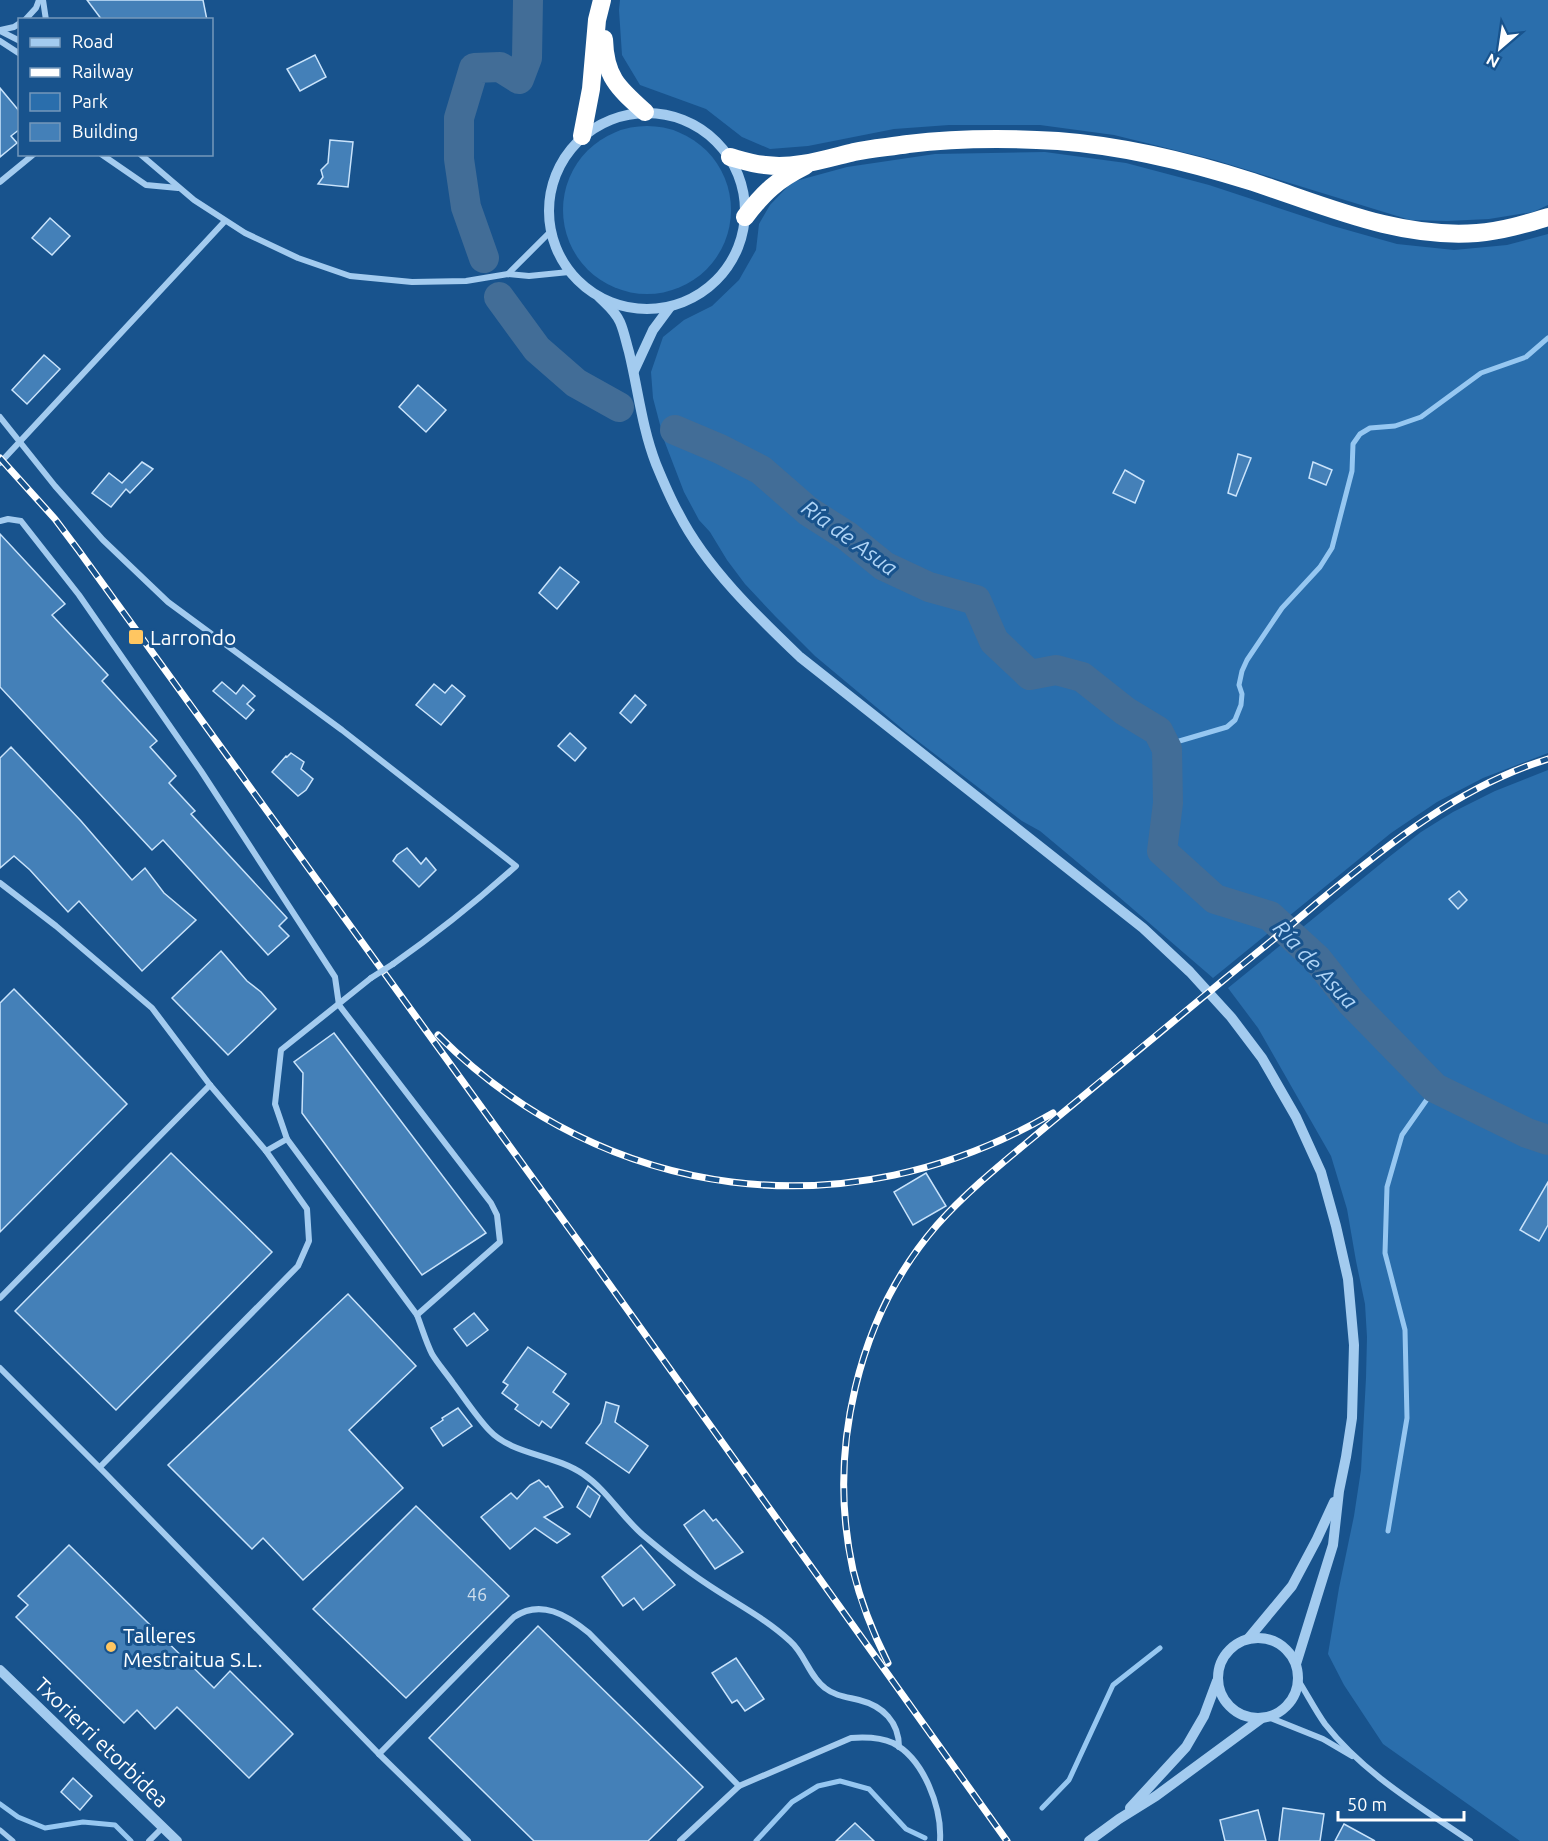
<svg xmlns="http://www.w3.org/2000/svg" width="1548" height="1841" font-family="Ubuntu,sans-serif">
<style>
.green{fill:#2a6eac}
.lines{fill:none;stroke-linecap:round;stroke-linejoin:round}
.stream{stroke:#96c7f1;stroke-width:5}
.river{stroke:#426d97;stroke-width:30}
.building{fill:#4480b8;stroke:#c9e3fb;stroke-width:1.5}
.pedestrian{stroke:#a3cbef;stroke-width:5}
.minor{stroke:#a3cbef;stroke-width:6}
.tertiary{stroke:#a3cbef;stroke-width:10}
.motorway{stroke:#fff;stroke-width:18}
.rail-casing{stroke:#fff;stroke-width:7}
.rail{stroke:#18538d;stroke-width:4.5;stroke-dasharray:14;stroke-linecap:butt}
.minor-bridge{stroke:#a3cbef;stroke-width:6}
.poi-dot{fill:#ffc661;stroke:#18538d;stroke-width:2}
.labels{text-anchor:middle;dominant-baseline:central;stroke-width:6;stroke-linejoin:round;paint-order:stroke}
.number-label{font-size:18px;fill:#d0dfed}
.poi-label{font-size:21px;fill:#fff;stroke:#18538d;text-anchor:start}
.street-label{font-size:21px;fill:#fff;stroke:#18538d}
.water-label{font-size:22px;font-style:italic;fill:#afd4f6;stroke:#18538d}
</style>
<rect width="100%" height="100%" fill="#18538d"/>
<!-- green -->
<g class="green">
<polygon points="620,0 1548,0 1548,205 1533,212 1489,219 1447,221 1410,220 1215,160 1114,135 1040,125 949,125 894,129 808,146 770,149 742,137 706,109 640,85 622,55 619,10"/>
<circle cx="647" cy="210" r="84"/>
<polygon points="1045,152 1126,163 1209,185 1333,226 1397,244 1454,250 1507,245 1548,234 1548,753 1483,778 1437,802 1391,833 1213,978 1119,897 1040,831 1022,821 906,732 815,656 775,616 745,584 727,560 710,532 699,520 684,492 664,440 653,398 651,372 663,337 684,320 712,306 739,280 756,250 759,224 770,205 792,182 847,167 935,154"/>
<polygon points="1548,770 1548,1841 1520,1841 1383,1744 1344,1685 1328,1654 1339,1588 1354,1516 1361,1470 1366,1378 1367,1337 1365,1304 1356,1261 1347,1209 1331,1156 1258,1028 1228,988 1389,857 1421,832 1453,812 1495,791"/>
</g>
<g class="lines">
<!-- stream -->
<g class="stream">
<polyline points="1167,749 1176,742 1227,727 1235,720 1241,705 1242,694 1239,685 1242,671 1247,660 1282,608 1320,567 1332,548 1352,471 1353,444 1360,434 1370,428 1395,426 1421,417 1481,373 1526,357 1548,338"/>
<polyline points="1388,1531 1407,1418 1405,1330 1385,1253 1387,1187 1402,1135 1435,1088"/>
<polyline points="0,1804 18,1817 45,1828 83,1822 115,1825 131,1841"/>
<polyline points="1042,1808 1069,1780 1113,1685 1160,1648"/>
<polyline points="756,1841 792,1802 818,1786 840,1781 869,1789 906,1829 925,1838"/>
</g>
<!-- river -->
<g class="river">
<polyline points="484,258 466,207 459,159 459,118 474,68 500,67 519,79 527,58 528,0"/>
<polyline points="499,297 537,349 576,383 619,407"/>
<polyline points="675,430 720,449 761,470 808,511 847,536 884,566 929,587 976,600 994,641 1030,675 1056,670 1082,677 1125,711 1158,731 1167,749 1168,803 1162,851 1215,899 1270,916 1317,959 1351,1002 1435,1088 1527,1133 1548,1140"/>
</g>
</g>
<!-- building -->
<g class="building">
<polygon points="87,0 203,0 207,20 102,20"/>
<polygon points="315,55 326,77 300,91 287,69"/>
<polygon points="0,88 20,112 20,129 11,136 17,143 0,157"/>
<polygon points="330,140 353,142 348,187 318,184 323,177 321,170 328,163"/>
<polygon points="50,218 70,236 52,255 32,238"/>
<polygon points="44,355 60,369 27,404 12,390"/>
<polygon points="418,385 446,410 426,432 399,407"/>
<polygon points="1238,454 1251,458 1236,496 1228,493"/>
<polygon points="142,462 153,469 130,493 126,489 111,507 92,493 109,473 122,483"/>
<polygon points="1313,462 1332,470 1326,485 1309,478"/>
<polygon points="1125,470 1144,481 1135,503 1113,493"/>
<polygon points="0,534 65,604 52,615 108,675 102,681 157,741 150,747 176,776 169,783 195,811 191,814 287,918 279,926 289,936 268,955 163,840 152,850 0,687"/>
<polygon points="560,567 579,582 557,609 539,593"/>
<polygon points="222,682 236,694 243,685 255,696 247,704 254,710 246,719 213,691"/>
<polygon points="434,684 445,693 452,685 465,696 441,725 416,705"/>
<polygon points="635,695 646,705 631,723 620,713"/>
<polygon points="570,733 586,748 575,761 558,746"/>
<polygon points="11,747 81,821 132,880 145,868 164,893 196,920 142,971 79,901 68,912 30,870 14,856 0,868 0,758"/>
<polygon points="291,753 304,762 301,769 313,779 306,790 298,796 272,772 286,756 287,757"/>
<polygon points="407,848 421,864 426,858 436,870 419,887 393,861 397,855"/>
<polygon points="1459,891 1467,900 1458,909 1449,899"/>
<polygon points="221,951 247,981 261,992 276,1009 228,1055 172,998"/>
<polygon points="14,989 127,1104 0,1232 0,1003"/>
<polygon points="334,1033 486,1233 422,1275 302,1113 303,1073 294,1062"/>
<polygon points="171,1153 272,1252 116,1410 15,1311"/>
<polygon points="926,1173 946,1206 913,1225 894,1192"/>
<polygon points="1548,1182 1548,1225 1539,1241 1520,1230"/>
<polygon points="348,1294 416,1366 349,1430 403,1488 303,1580 263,1538 252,1549 168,1465"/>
<polygon points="474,1313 488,1330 467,1346 454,1329"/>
<polygon points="528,1347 566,1374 553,1392 569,1404 551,1428 542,1421 539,1426 515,1409 518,1405 502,1393 508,1385 503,1382"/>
<polygon points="606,1402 619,1406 615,1422 648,1446 629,1473 586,1443 601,1423"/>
<polygon points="458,1408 472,1426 443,1446 431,1428 443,1420 442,1418"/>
<polygon points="539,1480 546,1487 548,1486 563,1507 544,1517 570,1534 557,1543 535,1528 510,1549 481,1517 511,1493 517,1499 530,1485"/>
<polygon points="588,1486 600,1496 590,1517 577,1507"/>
<polygon points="416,1506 509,1596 406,1698 313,1609"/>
<polygon points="704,1510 713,1521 716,1519 743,1552 715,1569 684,1525"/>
<polygon points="69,1545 214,1688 230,1671 293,1734 249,1778 177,1707 155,1729 137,1710 124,1723 16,1617 28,1605 18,1596"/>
<polygon points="641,1545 675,1585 643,1610 634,1598 623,1606 602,1577"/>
<polygon points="538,1626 703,1787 648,1841 534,1841 429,1738"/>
<polygon points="736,1658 764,1699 745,1711 737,1700 732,1703 712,1673"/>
<polygon points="73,1778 92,1796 80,1810 61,1792"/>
<polygon points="1283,1808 1324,1814 1320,1841 1279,1841"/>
<polygon points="1258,1810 1266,1841 1225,1841 1220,1820"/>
<polygon points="855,1823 874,1841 836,1841"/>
<polygon points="1344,1824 1375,1841 1335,1841"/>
</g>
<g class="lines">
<!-- pedestrian -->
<polyline class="pedestrian" points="0,1830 13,1841"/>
<!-- minor -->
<g class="minor">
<polyline points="43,0 46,20"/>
<polyline points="25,20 36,8 39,0"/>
<polyline points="0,30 14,27 20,23"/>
<polyline points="0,31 20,41"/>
<polyline points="0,41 20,54"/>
<polyline points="101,154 146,185 178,188"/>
<polyline points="140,154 194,200 245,233 298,258 350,276 412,282 466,281 508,274 529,276 569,272"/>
<polyline points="0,182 34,154"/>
<polyline points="508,274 550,232"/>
<path d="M0 417 55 486 103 540 168 602 342 730 516 866C477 901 436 934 393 964"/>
<polyline points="0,463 225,221"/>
<polyline points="0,521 8,519 21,521 79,595 201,771 335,977 339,1005 491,1203 497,1215 500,1242 417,1315 287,1139"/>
<polyline points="0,883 56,926 152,1008 210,1085 266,1151 307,1209 309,1241 298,1266 100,1467"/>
<polyline points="266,1151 287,1139 275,1104 281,1050 371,978"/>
<polyline points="0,1298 210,1085"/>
<path d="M417 1315C422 1328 426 1342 432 1354 438 1364 446 1373 453 1383 465 1399 476 1416 489 1430 512 1455 554 1454 583 1474 607 1490 621 1516 643 1535 662 1551 683 1568 704 1582 733 1602 764 1617 790 1641 805 1654 809 1676 825 1688 835 1696 847 1697 859 1700 883 1706 899 1722 899 1747"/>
<polyline points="0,1368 105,1473 379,1754 468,1841"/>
<path d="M1298 1680C1307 1694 1315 1710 1325 1724 1363 1773 1419 1806 1470 1841"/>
<polyline points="1268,1717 1323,1739 1352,1756"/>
<path d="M379 1754 514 1617C541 1599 567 1615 589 1633L739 1786"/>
<polyline points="149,1841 163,1827"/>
<path d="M680 1841 739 1786 851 1738C865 1737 880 1737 893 1743 924 1759 942 1808 940 1841"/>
</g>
<!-- tertiary -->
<g class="tertiary">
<circle cx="647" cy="211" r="98"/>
<path d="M599 297C607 305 615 311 620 322 624 331 626 342 629 352 638 389 642 428 656 464 663 481 670 498 679 514 706 567 757 616 800 657L1143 928 1190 972 1231 1017 1262 1058 1296 1117 1321 1172 1336 1226 1348 1279 1354 1345 1352 1418 1346 1457 1339 1491 1333 1545 1296 1664"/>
<polyline points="634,371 653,330 670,307"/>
<circle cx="1258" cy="1678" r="40"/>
<polyline points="1248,1639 1292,1586 1317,1539 1334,1502"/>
<polyline points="0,1670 177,1841"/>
<polyline points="1130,1808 1186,1747 1204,1716 1217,1681"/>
<polyline points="1089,1841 1119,1819 1156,1796 1262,1718"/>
</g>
<!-- motorway -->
<g class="motorway">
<path d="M604 39C605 77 618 88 645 112"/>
<polyline points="582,136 591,89 597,20 602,0"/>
<path d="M730 157C741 160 753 164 765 165 795 169 825 159 854 152 872 148 890 147 908 144 958 138 1008 138 1058 141 1125 146 1190 162 1253 182 1326 206 1399 239 1477 233 1502 231 1525 224 1548 217"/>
<path d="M745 217C764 192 777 180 805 166"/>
</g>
<defs>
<g id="rail">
<polyline points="0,458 55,519 79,551 592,1260 1007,1841"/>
<path d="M438 1035C606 1203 848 1233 1053 1113"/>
<path d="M888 1663C873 1633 861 1603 853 1570 827 1452 857 1317 937 1225 970 1188 1010 1157 1048 1125 1107 1076 1166 1027 1226 978 1256 953 1287 929 1317 903 1387 845 1460 786 1548 759"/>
</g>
</defs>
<!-- rail casing -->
<use href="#rail" class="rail-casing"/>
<!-- rail -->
<use href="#rail" class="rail"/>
<!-- minor-bridge -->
<polyline class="minor-bridge" points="371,978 393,964"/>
</g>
<!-- markers -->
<g class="poi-dot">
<rect x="128" y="629" width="16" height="16" rx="3"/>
<circle cx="111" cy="1647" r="6"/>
</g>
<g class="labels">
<!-- number labels -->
<g class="number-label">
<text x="477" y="1594">46</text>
</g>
<!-- poi labels -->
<g class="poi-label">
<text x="150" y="637">Larrondo</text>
<text x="123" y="1635">Talleres<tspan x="123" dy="24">Mestraitua S.L.</tspan></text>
</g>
<!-- street labels -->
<g class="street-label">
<text transform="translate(102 1742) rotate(44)">Txorierri etorbidea</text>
</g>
<!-- water labels -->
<g class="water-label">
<text transform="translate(850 537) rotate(36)">Ría de Asua</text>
<text transform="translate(1316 964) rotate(47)">Ría de Asua</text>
</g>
</g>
<!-- legend -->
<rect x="18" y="18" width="195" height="138" fill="#18538d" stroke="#7498bb" stroke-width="1.5"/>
<rect x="30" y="38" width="30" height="9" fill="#a3cbef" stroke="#7498bb" stroke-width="1.5"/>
<text x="72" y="48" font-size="18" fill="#ffffff">Road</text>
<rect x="30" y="68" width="30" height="9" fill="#ffffff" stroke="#7498bb" stroke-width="1.5"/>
<text x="72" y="78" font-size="18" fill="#ffffff">Railway</text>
<rect x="30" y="93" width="30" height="18" fill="#2a6eac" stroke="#7498bb" stroke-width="1.5"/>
<text x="72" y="108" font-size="18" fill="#ffffff">Park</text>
<rect x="30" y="123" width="30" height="18" fill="#4480b8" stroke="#7498bb" stroke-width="1.5"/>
<text x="72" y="138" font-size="18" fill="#ffffff">Building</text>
<!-- north arrow -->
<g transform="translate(1500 48) rotate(209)" stroke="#18538d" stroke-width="4.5" paint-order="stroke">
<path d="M0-4.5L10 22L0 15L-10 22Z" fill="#ffffff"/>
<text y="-9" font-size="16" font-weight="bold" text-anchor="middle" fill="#ffffff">N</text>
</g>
<!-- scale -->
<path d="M1338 1811v9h126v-9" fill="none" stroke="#ffffff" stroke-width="3"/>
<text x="1347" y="1811" font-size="18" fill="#ffffff" stroke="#18538d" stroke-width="4.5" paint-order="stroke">50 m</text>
</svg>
